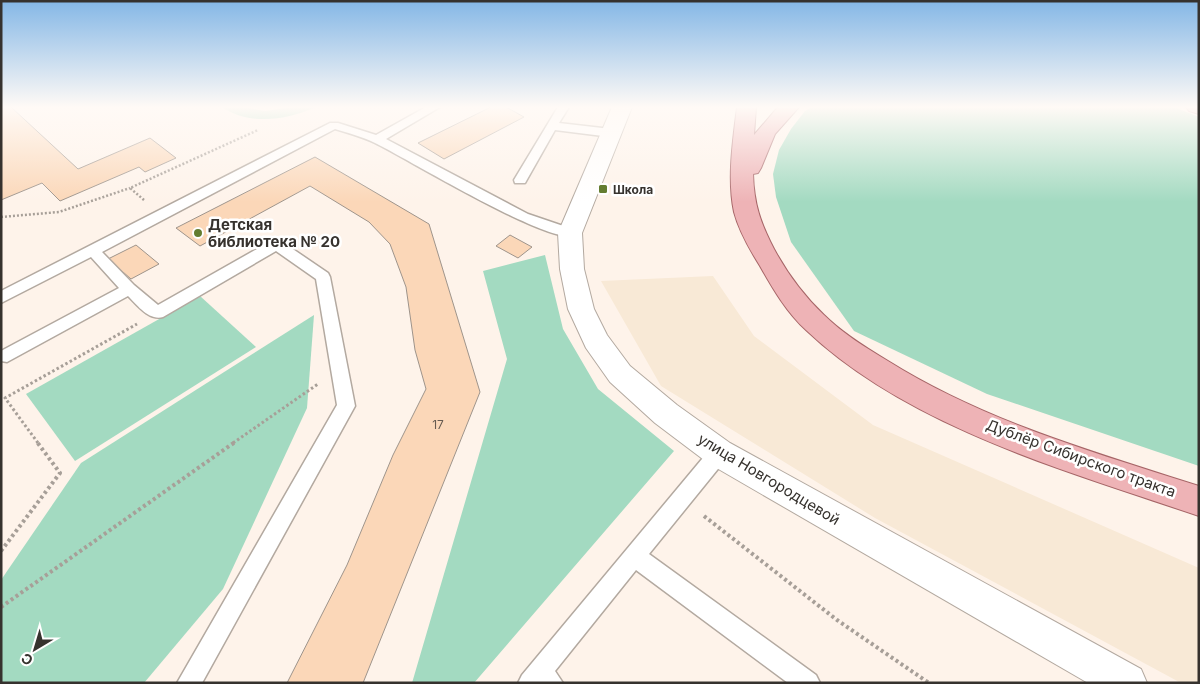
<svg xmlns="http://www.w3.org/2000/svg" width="1200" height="684" font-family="Inter,sans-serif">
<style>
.industrial{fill:#f8e9d6}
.green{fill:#a3dac1}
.building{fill:#fbd7b8;stroke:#9e948b}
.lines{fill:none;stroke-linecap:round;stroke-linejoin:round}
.lane-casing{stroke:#b3a9a0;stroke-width:3}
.secondary-casing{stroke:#b3a9a0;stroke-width:2}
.primary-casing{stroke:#a66567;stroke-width:2}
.path-far2{stroke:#a79f98;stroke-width:2.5;stroke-dasharray:2 2;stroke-linecap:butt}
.path-far1{stroke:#a79f98;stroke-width:3;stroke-dasharray:2.5 2.5;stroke-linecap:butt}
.path{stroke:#a79f98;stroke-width:4;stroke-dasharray:3 3;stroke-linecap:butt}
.lane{fill:#fff;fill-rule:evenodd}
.secondary{fill:#fff;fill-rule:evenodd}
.primary{fill:#eeb3b6;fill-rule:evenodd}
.poi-dot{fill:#647d30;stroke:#fff;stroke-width:2}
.labels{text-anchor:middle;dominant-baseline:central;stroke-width:5;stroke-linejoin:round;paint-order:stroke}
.far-poi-label{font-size:12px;font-weight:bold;fill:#36322e;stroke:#fff;text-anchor:start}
.number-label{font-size:12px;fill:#675b50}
.poi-label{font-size:15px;font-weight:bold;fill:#36322e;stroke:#fff;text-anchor:start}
.street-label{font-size:15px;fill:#36322e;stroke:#fff}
</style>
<rect width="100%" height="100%" fill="#fef3ea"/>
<!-- industrial -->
<polygon class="industrial" points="713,276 754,336 873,425 1199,568 1199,683 1181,683 875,518 661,386 601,281"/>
<!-- green -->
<g class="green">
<path d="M222 107H242L265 111 293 107H316C286 120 250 126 222 107Z"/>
<polygon points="812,107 1174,107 1199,117 1199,466 987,394 854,331 791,242 776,197 773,174 779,150 791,129 805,111"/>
<polygon points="545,255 563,329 598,389 674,451 474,683 412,683 507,359 483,271"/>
<polygon points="200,296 256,347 75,461 26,394"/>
<polygon points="314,315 307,408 223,589 144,683 1,683 1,580 81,463"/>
</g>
<!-- building -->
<g class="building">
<polygon points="1,107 11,107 78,169 150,138 176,158 145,172 139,167 60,201 42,183 1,200"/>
<polygon points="491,107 506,107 524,117 444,159 418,143"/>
<polygon points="315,157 429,224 480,392 363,683 287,683 347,565 393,455 426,389 415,350 406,287 390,244 369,222 310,186 200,246 176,228"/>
<polygon points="510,235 532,247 518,258 496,246"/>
<polygon points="136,245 159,264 131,279 108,259"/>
</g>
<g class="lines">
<defs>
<g id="lane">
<path d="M426 107H440L386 139 528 214 575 230 577 233 575 236C547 244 408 159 375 143 363 137 348 133 335 129L102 252 134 285 158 305 271 241H281L328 273 330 277 355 406 202 683H177L337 405 316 279 276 251 163 317C149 321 137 305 128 296L7 362 1 361V351L119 288 91 257 1 303V291L330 123H338L376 135Z"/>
<polygon points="558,107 569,107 559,123 611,129 617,133 611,137 555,130 525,183 515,183 514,180"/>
<polygon points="719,445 726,447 728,453 726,459 649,554 816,675 820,683 788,683 636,570 555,671 563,683 518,683 522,675 712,447"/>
</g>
<polygon id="secondary" points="612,107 632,107 582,233 584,269 594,309 607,335 630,366 677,405 730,443 1141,669 1147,683 1088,683 708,463 655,423 610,382 586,348 568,309 560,269 558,233"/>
<g id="primary">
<path d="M737 107H756L754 135 778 107H799L775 134 761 168 758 173 753 174C754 204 760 222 774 249 787 273 804 296 824 315 842 333 866 348 888 361 984 421 1092 452 1199 486V516C1069 472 908 427 806 330 787 313 773 289 760 266 750 250 739 231 734 212 727 179 733 140 737 107Z"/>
<polygon points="1186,107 1199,107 1199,114 1189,111"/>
</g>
</defs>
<!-- lane casing -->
<use href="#lane" class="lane-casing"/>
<!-- secondary casing -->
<use href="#secondary" class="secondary-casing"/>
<!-- primary casing -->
<use href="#primary" class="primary-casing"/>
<!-- path-far2 -->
<g class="path-far2">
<polyline points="144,200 130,188 258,130"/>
<polyline points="1,217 59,212 130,188"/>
</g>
<!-- path-far1 -->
<g class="path-far1">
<polyline points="38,443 5,398 137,324"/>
<polyline points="233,443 318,384"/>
</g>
<!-- path -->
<g class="path">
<polyline points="704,516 837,620 929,683"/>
<polyline points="1,551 60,473 37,442"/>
<polyline points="1,607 235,442"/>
</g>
<!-- lane -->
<use href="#lane" class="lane"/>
<!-- secondary -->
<use href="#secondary" class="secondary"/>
<!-- primary -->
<use href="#primary" class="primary"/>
</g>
<!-- sky -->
<linearGradient id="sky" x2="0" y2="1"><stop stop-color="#84b7e6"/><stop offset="0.53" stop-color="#fffaf6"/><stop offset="1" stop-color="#fffaf6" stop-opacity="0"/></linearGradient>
<rect width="1200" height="202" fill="url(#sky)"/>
<!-- markers -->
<g class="poi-dot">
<rect x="598" y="184" width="10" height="10" rx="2.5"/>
<circle cx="198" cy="233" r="5"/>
</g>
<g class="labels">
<!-- far-poi labels -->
<g class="far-poi-label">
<text x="613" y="189">Школа</text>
</g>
<!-- number labels -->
<g class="number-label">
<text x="438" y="424">17</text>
</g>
<!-- poi labels -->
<g class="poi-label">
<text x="208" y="224">Детская<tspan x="208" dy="17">библиотека № 20</tspan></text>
</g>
<!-- street labels -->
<g class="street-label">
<text transform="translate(1081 458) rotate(20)">Дублёр Сибирского тракта</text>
<text transform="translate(769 479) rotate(31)">улица Новгородцевой</text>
</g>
</g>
<!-- border -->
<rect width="1200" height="684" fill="none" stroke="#36322e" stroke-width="5"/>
<!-- north arrow -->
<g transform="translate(35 649) rotate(218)" stroke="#ffffff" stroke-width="4" paint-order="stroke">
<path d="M0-4L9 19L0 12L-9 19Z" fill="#36322e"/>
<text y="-8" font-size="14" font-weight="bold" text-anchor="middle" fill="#36322e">С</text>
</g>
</svg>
